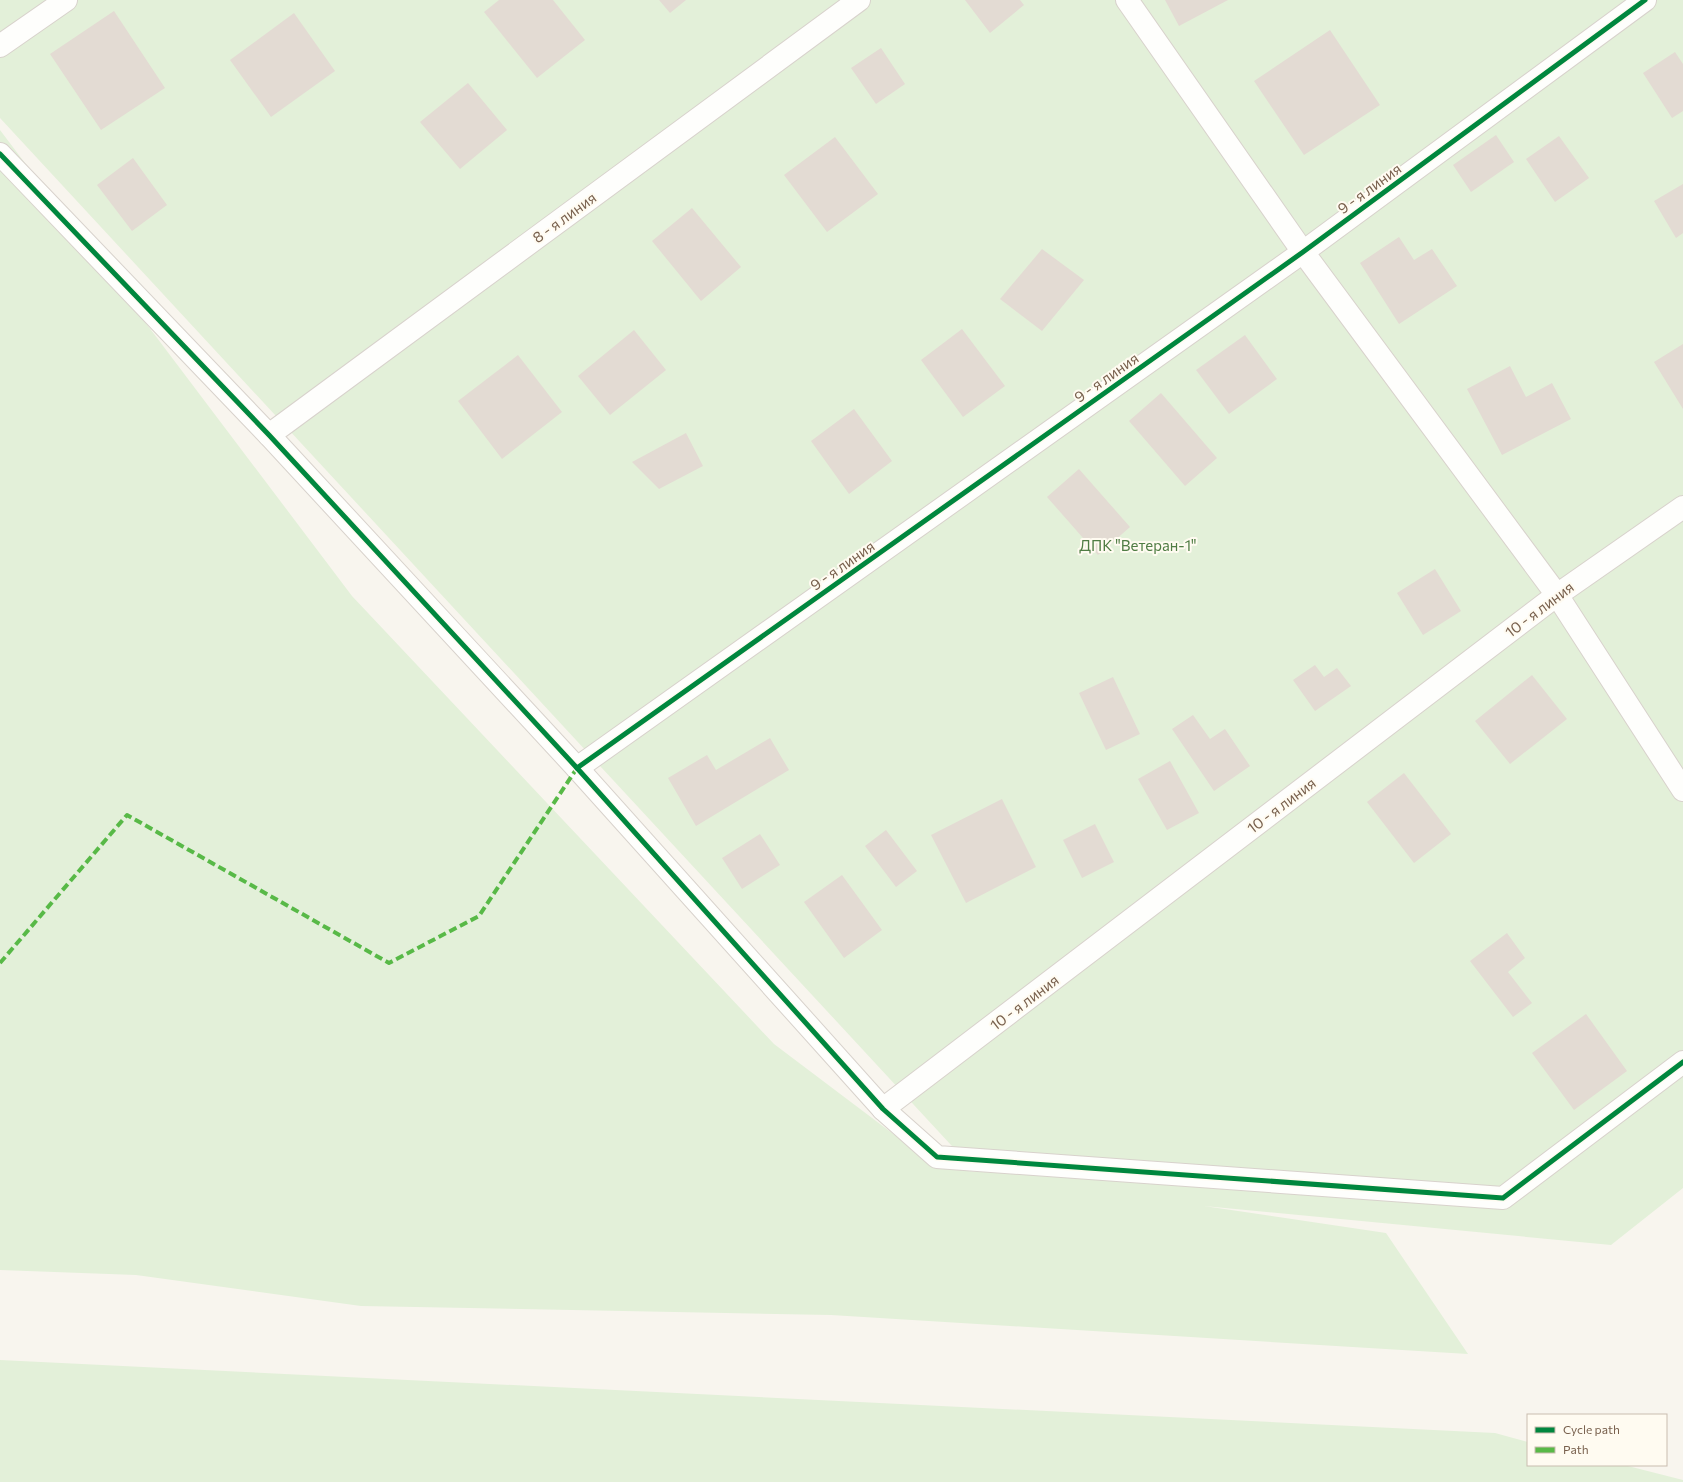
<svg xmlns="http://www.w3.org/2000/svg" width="1683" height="1482" font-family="Commissioner,sans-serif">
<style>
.green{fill:#e3f0d9}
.building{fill:#e3dbd3}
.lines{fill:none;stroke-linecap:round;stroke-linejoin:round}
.street-casing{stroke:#d8d2cc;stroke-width:24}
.street{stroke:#fefefc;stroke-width:22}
.quiet{stroke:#58b947;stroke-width:4;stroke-dasharray:8 4;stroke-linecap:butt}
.cycleway-casing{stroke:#fffbf1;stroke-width:8}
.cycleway{stroke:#00873e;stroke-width:5}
.labels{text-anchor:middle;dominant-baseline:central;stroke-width:4;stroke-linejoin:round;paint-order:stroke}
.street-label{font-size:15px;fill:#78604d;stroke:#fffbf1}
.park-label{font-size:15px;fill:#507d44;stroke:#fffbf1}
</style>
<rect width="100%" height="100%" fill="#f8f5ee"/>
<!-- green -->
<g class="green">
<polygon points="0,0 1683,0 1683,1188 1611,1245 1204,1206 1386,1233 1468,1354 831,1315 361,1306 136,1275 0,1270 0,130 352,596 774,1044 937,1167 976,1172 0,118"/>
<polygon points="0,1360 1495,1433 1528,1442 1528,1465 1624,1465 1683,1480 1683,1482 0,1482"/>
</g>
<!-- building -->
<g class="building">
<polygon points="499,0 553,0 585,40 537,78 484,12"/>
<polygon points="659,0 686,0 670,13"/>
<polygon points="965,0 1020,0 1024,5 990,33"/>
<polygon points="1165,0 1228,0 1179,26"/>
<polygon points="114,11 165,88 101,130 50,54"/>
<polygon points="294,13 335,71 271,117 230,60"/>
<polygon points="1330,30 1380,105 1304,155 1254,81"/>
<polygon points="881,48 905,84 876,104 851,68"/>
<polygon points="1675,52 1683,64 1683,111 1672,118 1643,73"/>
<polygon points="468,83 507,130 460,169 420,122"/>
<polygon points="1496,135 1514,162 1471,192 1453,165"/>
<polygon points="1559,136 1589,178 1555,202 1526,159"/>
<polygon points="835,137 878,194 827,232 784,175"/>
<polygon points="133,158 167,205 132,231 97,185"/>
<polygon points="1683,184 1683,233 1676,238 1654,201"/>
<polygon points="692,208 741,267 701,301 652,241"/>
<polygon points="1399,237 1414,260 1432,249 1457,286 1399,324 1360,263"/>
<polygon points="1042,249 1084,280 1042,331 1000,299"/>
<polygon points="962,329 1005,386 963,417 921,360"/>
<polygon points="634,330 666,370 610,415 578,376"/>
<polygon points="1245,335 1277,379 1229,414 1196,370"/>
<polygon points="1683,344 1683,409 1654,362"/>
<polygon points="518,355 562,412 502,459 458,401"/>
<polygon points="1510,366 1526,397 1552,383 1571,419 1502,455 1467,389"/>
<polygon points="1161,393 1217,458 1185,486 1129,421"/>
<polygon points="854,409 892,461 849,494 811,441"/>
<polygon points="686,433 703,466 659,489 632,462"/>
<polygon points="1079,469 1130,527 1098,555 1047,497"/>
<polygon points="1435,569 1461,611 1423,635 1397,593"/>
<polygon points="1315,665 1324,677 1337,668 1351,686 1315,711 1293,680"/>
<polygon points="1532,675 1567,719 1510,764 1475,721"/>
<polygon points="1113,677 1140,734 1106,750 1079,693"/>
<polygon points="1193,715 1210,739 1225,729 1250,766 1214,791 1172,729"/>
<polygon points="770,738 789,770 696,826 668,778 707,755 716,770"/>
<polygon points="1170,761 1199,813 1167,830 1138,779"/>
<polygon points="1404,773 1451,834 1414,863 1367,802"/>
<polygon points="1002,799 1036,867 966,903 931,835"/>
<polygon points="1095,824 1114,862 1082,878 1063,840"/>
<polygon points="886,830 917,871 896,887 865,846"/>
<polygon points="760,834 780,865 742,889 722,858"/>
<polygon points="842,875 882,930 844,958 804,902"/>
<polygon points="1507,933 1525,958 1508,972 1532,1003 1513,1017 1470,961"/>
<polygon points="1586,1014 1627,1071 1574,1110 1532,1053"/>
</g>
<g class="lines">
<defs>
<g id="street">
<polyline points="1127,0 1303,252 1557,595 1683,790"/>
<polyline points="0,46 66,0"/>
<polyline points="0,154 269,435 577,768 883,1109 937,1157 1503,1198 1683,1062"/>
<polyline points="269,435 859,0"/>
<polyline points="577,768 1303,252 1645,0"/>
<polyline points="883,1109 1557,595 1683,507"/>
</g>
</defs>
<!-- street casing -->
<use href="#street" class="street-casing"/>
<!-- street -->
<use href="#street" class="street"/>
<!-- quiet -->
<polyline class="quiet" points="0,963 127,815 389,963 479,916 577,768"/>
<defs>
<g id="cycleway">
<polyline points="0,154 269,435 577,768 883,1109 937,1157 1503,1198 1683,1062"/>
<polyline points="577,768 1303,252 1645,0"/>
</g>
</defs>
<!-- cycleway casing -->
<use href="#cycleway" class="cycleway-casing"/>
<!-- cycleway -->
<use href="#cycleway" class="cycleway"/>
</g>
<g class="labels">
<!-- street labels -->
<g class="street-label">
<text transform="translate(1369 188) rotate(-36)">9 - я линия</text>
<text transform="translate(564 217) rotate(-36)">8 - я линия</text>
<text transform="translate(1106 377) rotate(-35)">9 - я линия</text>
<text transform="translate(842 565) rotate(-35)">9 - я линия</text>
<text transform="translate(1539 609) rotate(-37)">10 - я линия</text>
<text transform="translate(1281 805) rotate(-37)">10 - я линия</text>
<text transform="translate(1024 1002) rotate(-37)">10 - я линия</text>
</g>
<!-- park labels -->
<g class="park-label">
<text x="1138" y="545">ДПК "Ветеран-1"</text>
</g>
</g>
<!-- legend -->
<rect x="1527" y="1414" width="140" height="52" fill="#fffbf1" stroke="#c9bdaf"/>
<rect x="1535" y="1427" width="20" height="6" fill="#00873e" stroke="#c9bdaf"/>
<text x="1563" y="1434" font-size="12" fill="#78604d">Cycle path</text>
<rect x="1535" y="1447" width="20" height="6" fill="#58b947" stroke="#c9bdaf"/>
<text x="1563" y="1454" font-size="12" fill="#78604d">Path</text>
</svg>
